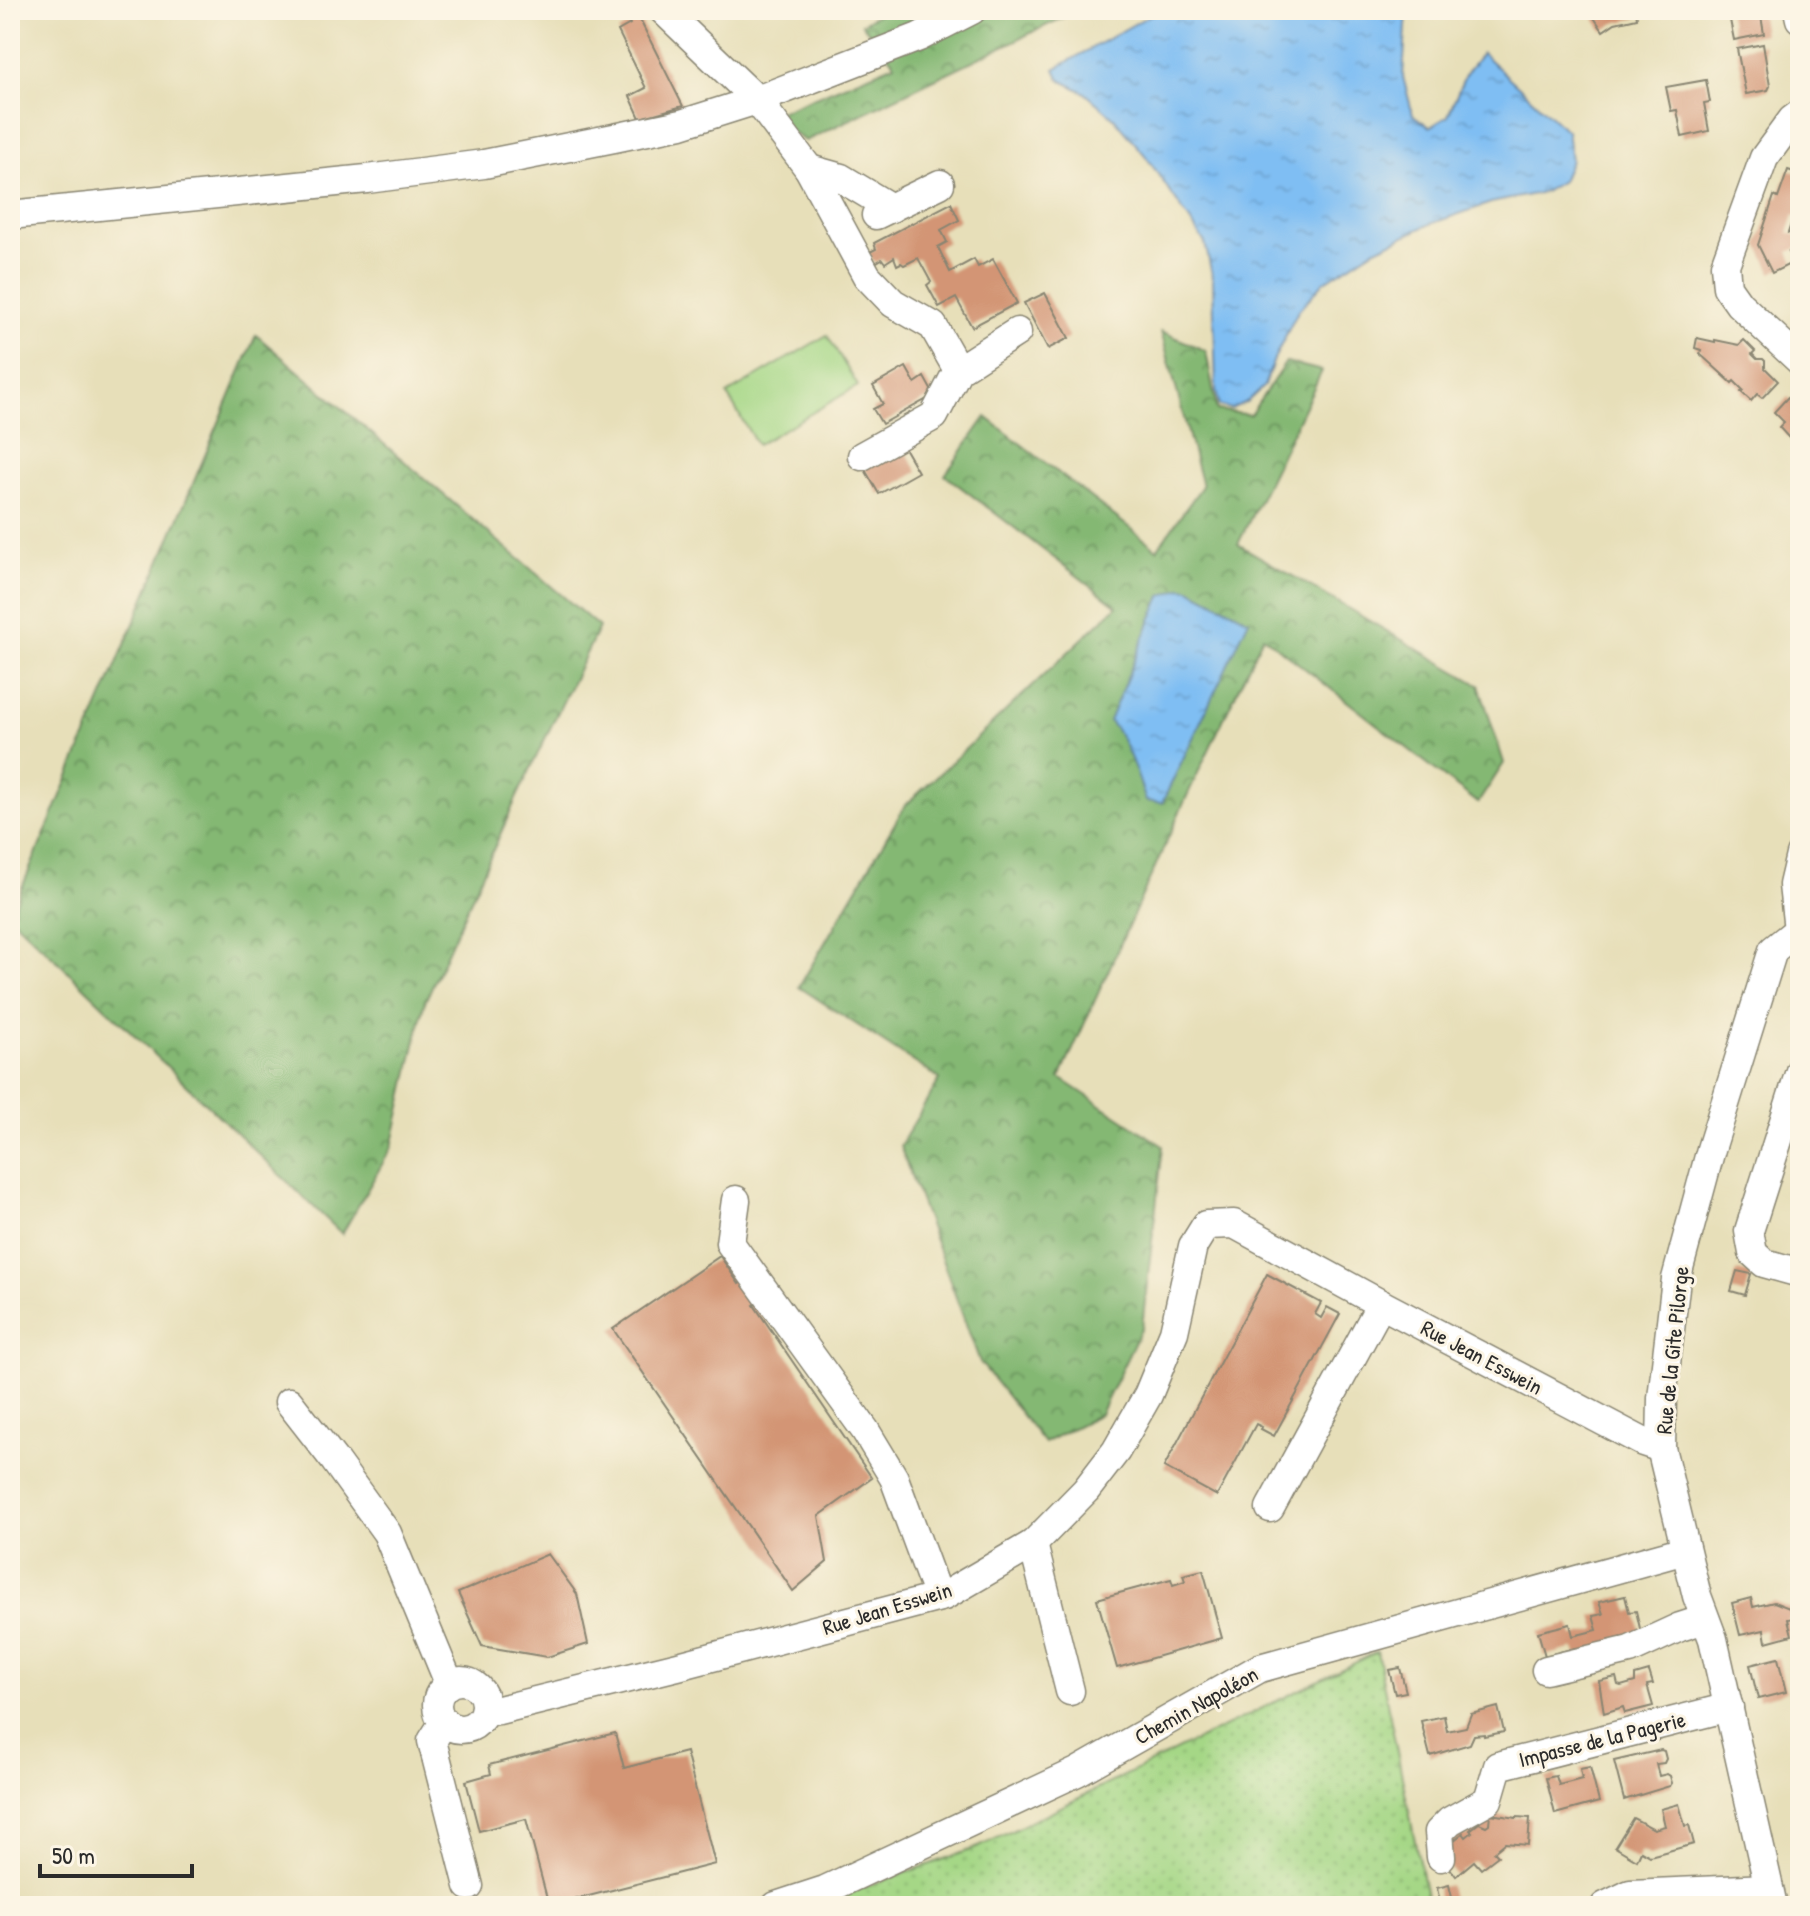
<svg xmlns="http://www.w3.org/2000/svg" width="1810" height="1916" font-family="'Patrick Hand',sans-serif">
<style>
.grass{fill:url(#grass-dots);stroke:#688158;stroke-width:2}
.forest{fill:url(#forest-crowns);stroke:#58724f;stroke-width:2}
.garden{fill:#a5d786;stroke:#688158;stroke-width:2}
.water{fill:url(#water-ripples);stroke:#55748f;stroke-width:2}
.building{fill:#d39574}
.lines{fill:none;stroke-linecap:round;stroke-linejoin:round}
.minor-casing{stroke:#898572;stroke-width:31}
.minor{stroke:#fff;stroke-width:28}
.labels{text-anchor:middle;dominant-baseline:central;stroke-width:6;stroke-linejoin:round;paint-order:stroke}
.street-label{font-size:22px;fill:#2b2b2b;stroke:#fcf5e5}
</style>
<defs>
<pattern id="grass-dots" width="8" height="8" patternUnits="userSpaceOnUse" patternTransform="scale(2)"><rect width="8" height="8" fill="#a5d786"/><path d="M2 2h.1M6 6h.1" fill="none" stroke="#8eb974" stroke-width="1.8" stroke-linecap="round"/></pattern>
<pattern id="forest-crowns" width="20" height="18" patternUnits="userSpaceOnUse" patternTransform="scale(2)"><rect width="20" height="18" fill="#84b873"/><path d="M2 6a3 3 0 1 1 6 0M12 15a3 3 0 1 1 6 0" fill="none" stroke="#6c965f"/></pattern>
<pattern id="water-ripples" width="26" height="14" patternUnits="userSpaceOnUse" patternTransform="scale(2)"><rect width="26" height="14" fill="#7fbef3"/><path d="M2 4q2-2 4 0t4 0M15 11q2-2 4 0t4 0" fill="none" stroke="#6ea3d0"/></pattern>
</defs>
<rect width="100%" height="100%" fill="#fcf5e5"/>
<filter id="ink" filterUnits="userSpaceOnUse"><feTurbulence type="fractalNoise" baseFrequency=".0125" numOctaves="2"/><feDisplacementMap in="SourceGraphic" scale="16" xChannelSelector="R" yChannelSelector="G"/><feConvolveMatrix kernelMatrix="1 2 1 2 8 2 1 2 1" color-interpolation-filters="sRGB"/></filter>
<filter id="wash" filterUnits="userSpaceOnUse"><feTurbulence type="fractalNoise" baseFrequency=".006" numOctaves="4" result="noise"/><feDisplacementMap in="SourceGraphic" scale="32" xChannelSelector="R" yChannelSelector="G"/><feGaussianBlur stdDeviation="1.8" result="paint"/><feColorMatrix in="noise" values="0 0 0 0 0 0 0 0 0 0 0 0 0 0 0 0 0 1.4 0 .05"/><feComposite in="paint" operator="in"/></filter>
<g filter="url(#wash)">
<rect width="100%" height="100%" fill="#e7dfb9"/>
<!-- grass -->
<polygon class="grass" points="1377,1652 1428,1906 811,1906 979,1847"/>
<!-- forest -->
<g class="forest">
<polygon points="884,10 1079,10 805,141 769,116 895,64 862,24"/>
<polygon points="1161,331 1206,351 1217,410 1250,415 1286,362 1322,371 1238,544 1479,685 1504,763 1478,803 1263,636 1187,796 1060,1078 1163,1146 1142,1327 1100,1414 1044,1443 980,1362 900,1146 940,1079 799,987 905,806 1117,606 945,475 986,417 1157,549 1202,486"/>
<polygon points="256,335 599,627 516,799 424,1004 392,1147 342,1234 10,916"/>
</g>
<!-- garden -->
<polygon class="garden" points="827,335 858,386 757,445 727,394"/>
<!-- water -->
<g class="water">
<polygon points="1159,10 1407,10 1403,77 1413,115 1430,127 1448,116 1465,75 1482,53 1567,131 1571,160 1562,181 1544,192 1491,203 1430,224 1372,251 1324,282 1298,311 1275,357 1264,386 1248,401 1231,409 1219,406 1216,390 1213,279 1205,243 1145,155 1114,118 1084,92 1060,80 1055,69"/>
<path d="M1182 588 1190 589 1249 620 1162 803 1146 801C1139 780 1125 736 1109 721L1161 596Z"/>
</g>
<g id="blocks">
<!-- building -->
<g class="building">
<polygon points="1589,10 1636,10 1637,18 1615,23 1603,31"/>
<polygon points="1728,10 1760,10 1764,34 1734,40"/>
<polygon points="637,14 683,106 640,118 630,96 646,88 618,31 630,24 628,19"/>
<polygon points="1763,44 1770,86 1768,90 1746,94 1737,49"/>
<polygon points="1706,80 1710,102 1704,103 1709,131 1682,137 1677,110 1671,111 1666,87"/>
<polygon points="1788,170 1800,174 1800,215 1799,217 1794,215 1788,233 1799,236 1799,247 1789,252 1794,262 1772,273 1758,245 1774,196 1778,198"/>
<polygon points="951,203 959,220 941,230 947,242 938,247 950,272 974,259 978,267 993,259 1017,303 972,327 956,298 939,307 927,285 931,282 918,258 904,265 901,263 897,265 894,257 885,263 882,259 875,263 868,253 876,249 874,243"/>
<polygon points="1045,293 1069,338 1048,349 1024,303"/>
<polygon points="1697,338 1715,342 1715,340 1739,345 1744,340 1755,351 1752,354 1757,359 1763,359 1765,361 1765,368 1778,381 1762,398 1757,394 1751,401 1741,392 1743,390 1734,381 1732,383 1700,354 1701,350 1695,348"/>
<polygon points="906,367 915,383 924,377 934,395 882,424 873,409 883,404 873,386"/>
<polygon points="1788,397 1800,408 1800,429 1789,438 1779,427 1784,422 1774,412"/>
<polygon points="903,446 918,472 879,494 864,468"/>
<polygon points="720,1256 739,1284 748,1277 763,1299 754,1305 872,1478 819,1516 827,1562 793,1591 613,1329"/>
<polygon points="1737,1271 1751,1274 1745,1295 1731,1291"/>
<polygon points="1267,1274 1321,1303 1315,1314 1321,1318 1327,1307 1340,1314 1274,1436 1261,1429 1262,1427 1256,1424 1217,1496 1164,1467"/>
<polygon points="548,1554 577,1594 588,1644 547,1657 482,1646 458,1593"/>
<polygon points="1203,1570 1222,1638 1117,1668 1097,1599 1171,1579 1173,1585 1185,1581 1183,1575"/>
<polygon points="1625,1596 1629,1612 1636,1611 1641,1633 1578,1658 1575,1648 1545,1656 1538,1632 1570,1624 1573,1636 1597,1630 1593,1616 1603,1614 1599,1602"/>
<polygon points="1751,1598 1753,1607 1774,1602 1792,1609 1794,1618 1788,1619 1792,1635 1766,1642 1764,1630 1740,1635 1732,1603"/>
<polygon points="1778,1658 1786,1692 1758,1699 1750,1665"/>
<polygon points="1400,1668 1406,1692 1395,1694 1389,1670"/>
<polygon points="1649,1671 1653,1684 1647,1685 1653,1706 1625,1713 1623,1707 1604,1713 1599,1681 1616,1677 1618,1685 1621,1686 1635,1682 1635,1675"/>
<polygon points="1498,1707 1504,1732 1484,1736 1484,1734 1474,1735 1470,1744 1430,1756 1421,1721 1444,1716 1447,1731 1466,1727 1471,1714"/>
<polygon points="615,1733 624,1768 686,1752 715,1864 549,1906 526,1819 479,1831 466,1781 491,1774 489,1765"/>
<polygon points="1661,1750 1664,1751 1666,1759 1664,1763 1656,1764 1659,1776 1667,1774 1670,1776 1672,1783 1670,1786 1624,1800 1614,1761"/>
<polygon points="1590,1767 1599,1802 1555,1814 1546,1778 1556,1776 1559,1785 1582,1779 1580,1769"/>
<polygon points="1679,1804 1685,1826 1689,1825 1694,1844 1650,1856 1641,1851 1637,1860 1615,1847 1633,1818 1654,1829 1665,1826 1661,1809"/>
<polygon points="1490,1814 1517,1818 1517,1817 1530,1818 1528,1845 1505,1843 1494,1852 1498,1856 1481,1869 1474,1861 1456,1876 1443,1859 1447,1846 1463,1833 1466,1837 1472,1832 1470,1830 1479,1823 1486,1826 1489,1824"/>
<polygon points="1449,1885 1454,1906 1441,1906 1437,1888"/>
</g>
</g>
</g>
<g filter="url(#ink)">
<use href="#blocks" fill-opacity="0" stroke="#898572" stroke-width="2"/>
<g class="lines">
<defs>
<g id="minor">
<polyline points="663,10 757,100 809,169 867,276 893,303 933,326 958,370"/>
<polyline points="1798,10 1800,19"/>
<polyline points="1800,114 1792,120 1764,158 1725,265 1727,287 1739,304 1800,361"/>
<polyline points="809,169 841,178 891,208"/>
<polyline points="10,215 367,179 484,164 614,138 681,124 757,100 919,37 972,10"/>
<polyline points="876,215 940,184"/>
<polyline points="862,456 934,416 958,370 1017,332"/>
<polyline points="1798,930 1793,885 1800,855"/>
<polyline points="1800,1071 1749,1231 1753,1253 1764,1263 1800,1273"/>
<polyline points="736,1200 730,1243 865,1430 894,1478 938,1597"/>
<polyline points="289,1402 335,1461 387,1533 449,1683"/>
<polyline points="1270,1508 1381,1304"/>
<polyline points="1033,1544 1070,1691"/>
<polyline points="1546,1670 1630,1650 1680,1627 1705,1619"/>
<circle cx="461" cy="1705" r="24"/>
<polyline points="484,1712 499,1710 678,1666 944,1596 1033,1544 1086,1490 1116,1451 1148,1395 1174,1332 1193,1246 1206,1225 1234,1224 1381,1304 1643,1442 1661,1448"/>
<polyline points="444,1722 432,1741 469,1886"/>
<polyline points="1441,1857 1439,1832 1450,1821 1488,1800 1498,1766 1729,1707"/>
<polyline points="776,1906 825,1890 1077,1772 1260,1668 1685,1550"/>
<polyline points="1605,1906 1630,1894 1768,1888"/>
<polyline points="1773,1906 1713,1639 1697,1596 1661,1448 1662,1398 1676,1279 1711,1149 1773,950 1798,930"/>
</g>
</defs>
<!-- minor casing -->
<use href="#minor" class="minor-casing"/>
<!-- minor -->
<use href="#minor" class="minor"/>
</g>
</g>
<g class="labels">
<!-- street labels -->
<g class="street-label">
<text transform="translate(1672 1350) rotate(-84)">Rue de la Gite Pilorge</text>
<text transform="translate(1482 1357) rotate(28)">Rue Jean Esswein</text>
<text transform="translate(887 1608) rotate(-17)">Rue Jean Esswein</text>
<text transform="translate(1196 1705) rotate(-29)">Chemin Napoléon</text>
<text transform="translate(1602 1739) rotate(-14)">Impasse de la Pagerie</text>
</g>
</g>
<!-- margin -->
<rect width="1810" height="1916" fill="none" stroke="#fcf5e5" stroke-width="40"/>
<!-- scale -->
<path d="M40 1864v12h152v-12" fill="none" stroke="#2b2b2b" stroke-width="4"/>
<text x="52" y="1864" font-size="24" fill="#2b2b2b" stroke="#fcf5e5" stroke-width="6" paint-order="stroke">50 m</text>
</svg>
